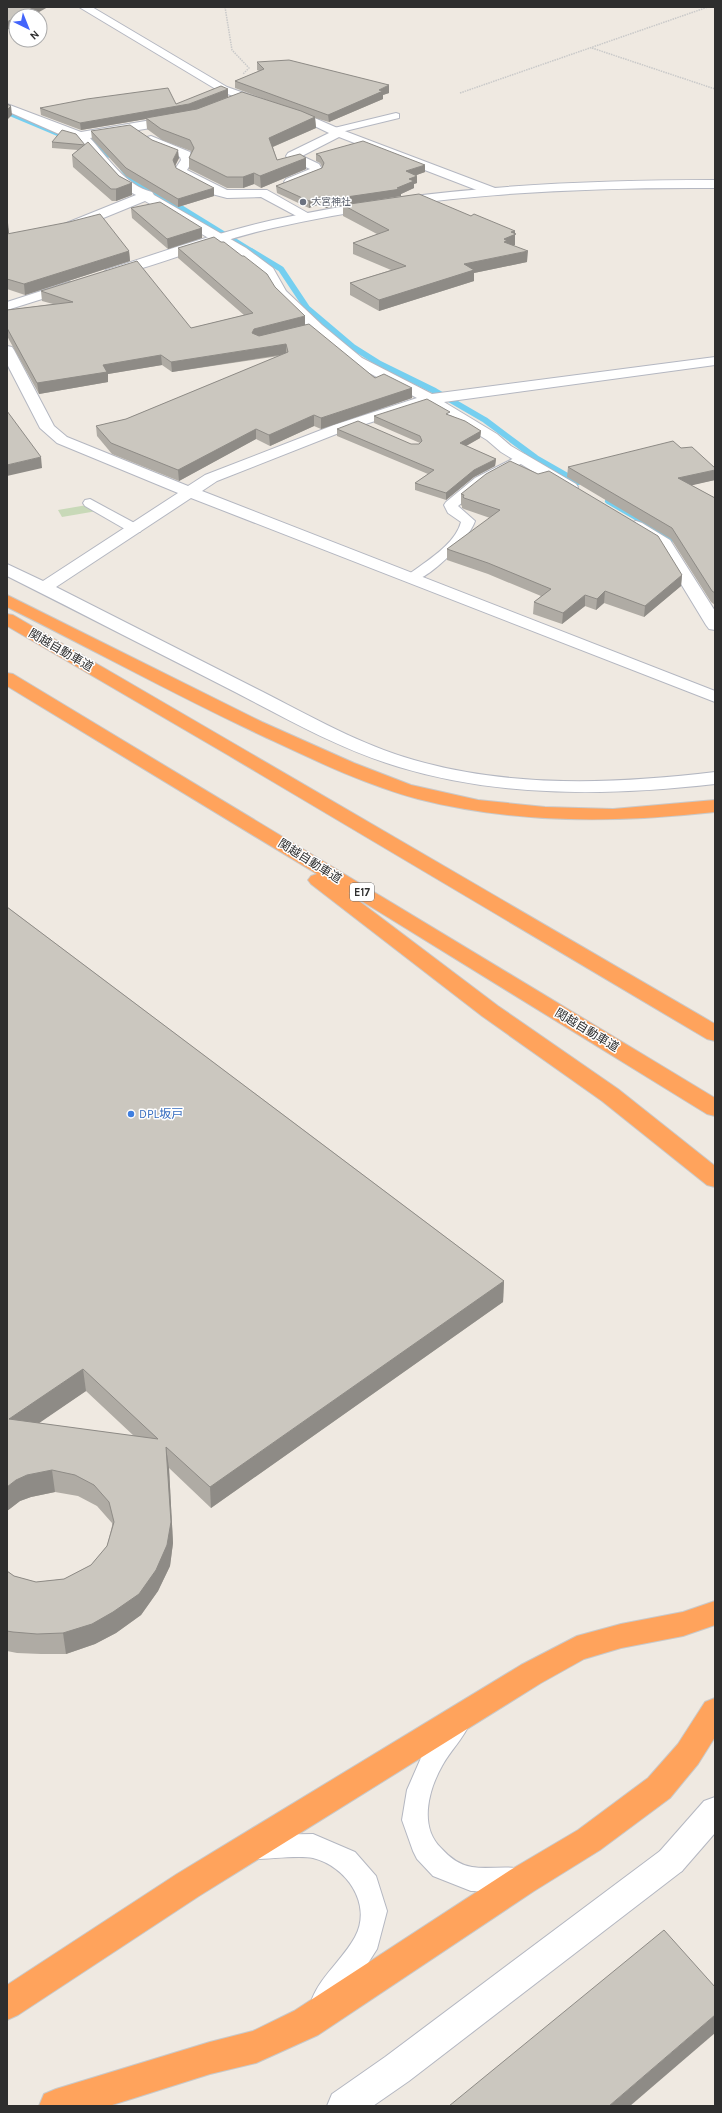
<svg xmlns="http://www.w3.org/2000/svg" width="722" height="2113" font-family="Karla,'Noto Sans JP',sans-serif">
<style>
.cemetery{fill:#c8d9b8}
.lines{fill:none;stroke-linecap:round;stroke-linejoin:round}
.stream-far1{stroke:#75cff0;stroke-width:5.5}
.stream{stroke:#75cff0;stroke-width:6}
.service-casing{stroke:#b4b7c1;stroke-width:2}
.minor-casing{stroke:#b4b7c1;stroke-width:2}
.tertiary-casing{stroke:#b4b7c1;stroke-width:2}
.motorway-casing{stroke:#c9c9c9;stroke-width:2}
.path{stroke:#c9c9c9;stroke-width:1.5;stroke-dasharray:1.5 1;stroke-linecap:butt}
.service{fill:#fff;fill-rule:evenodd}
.minor{fill:#fff;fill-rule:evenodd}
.tertiary{fill:#fff;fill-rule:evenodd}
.motorway{fill:#ffa35c;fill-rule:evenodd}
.wall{fill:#afaba4;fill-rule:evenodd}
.shaded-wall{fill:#8e8b86}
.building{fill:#cbc7bf;stroke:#8e8b86;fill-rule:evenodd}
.worship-dot{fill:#6b7280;stroke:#fff;stroke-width:1.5}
.shop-dot{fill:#3f7fe0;stroke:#fff;stroke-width:1.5}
.labels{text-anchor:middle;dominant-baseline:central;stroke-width:3;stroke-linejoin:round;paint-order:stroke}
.far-worship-label{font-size:10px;fill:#5b616d;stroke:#fff;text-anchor:start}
.shield{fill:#fff;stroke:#6d6d6d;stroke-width:1}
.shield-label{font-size:11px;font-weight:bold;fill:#2e2e2e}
.street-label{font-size:12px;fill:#2e2e2e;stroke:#fff}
.shop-label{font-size:12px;fill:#366cbe;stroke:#fff;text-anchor:start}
</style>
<rect width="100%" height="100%" fill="#efe9e1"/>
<!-- cemetery -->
<polygon class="cemetery" points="87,505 97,511 62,517 58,510"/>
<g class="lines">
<!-- stream-far1 -->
<g class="stream-far1">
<polyline points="7,112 57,133"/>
<polyline points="82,139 92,141 109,155"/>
<polyline points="123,169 136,185 175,204 253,252"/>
</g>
<!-- stream -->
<g class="stream">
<polyline points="251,251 281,269 307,308 353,347 380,364 435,391 485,420 536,458 578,482"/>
<polyline points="608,501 679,542"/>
</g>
<defs>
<g id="service">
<polygon points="396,113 399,114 399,118 333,134 328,131 330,129"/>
<path d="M522 454 526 455 528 458 526 461 485 484 458 506 475 521C470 538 425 585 408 581L406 578 408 575C426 561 455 545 461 522L448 513 444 505 446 502 475 478Z"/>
<polygon points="90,499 140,526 142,529 140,532 130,532 85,506 83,503 85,500"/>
<path d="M458 1712 466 1715 470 1723C463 1739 450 1751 442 1766 428 1791 419 1827 441 1848 449 1857 459 1865 472 1867 491 1870 510 1864 529 1871L533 1880 529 1889 520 1892 471 1891 433 1876 417 1859 413 1851 402 1820 407 1790 424 1751 450 1715Z"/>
<path d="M313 1834 355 1852 376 1876 387 1911 377 1949 358 1979 334 2008 325 2012 316 2008 312 1999C321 1976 343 1959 355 1937 373 1904 346 1866 313 1858 299 1855 270 1859 255 1859L246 1855 242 1847 246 1839 255 1835Z"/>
</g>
<g id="minor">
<polygon points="79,7 92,7 227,87 310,116 342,130 495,188 497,191 491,195 487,194 339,137 302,156 319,164 323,171 321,174 294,185 286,185 284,182 286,179 310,169 288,159 286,156 288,153 329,133 302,120 219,91"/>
<path d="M7 104 81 132 175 116 179 118 181 120 179 122 175 124 90 138C108 158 126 186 152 192L154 195 246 248 273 268 286 291 322 325 362 358 432 394 715 357V365L444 402 497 434 511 446 576 484 578 487 576 490H564L501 452 487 440 428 404 344 431 217 481 202 491 715 691V702L191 498 56 587C125 622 194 657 263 692 312 717 361 745 414 760 512 788 615 784 715 772V784C609 796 502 798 399 767 342 750 289 720 237 693 160 654 83 614 7 576V564L43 581 178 493 57 443 40 428 7 364V346L12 347 14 350 54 426 67 437 188 486 205 475 334 425 417 398 352 364 312 331 276 296 263 273 236 254 145 201 74 230H64L63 227 64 224 136 195 121 187 77 139 59 134 7 111Z"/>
<polygon points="151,136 190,152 193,160 187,170 227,190 267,190 313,216 312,219 302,219 261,197 227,198 212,194 177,175 175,169 181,160 180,157 147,143 145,140 147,137"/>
<polygon points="636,521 642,523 670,540 715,611 715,630 709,629 706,625 658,546 630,529 628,526 630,523"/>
<polygon points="715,1797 715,1833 682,1871 671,1876 660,1871 656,1861 660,1851 704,1801"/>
</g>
<g id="tertiary">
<path d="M715 180V188C567 187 419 195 273 228 218 240 166 263 111 277L104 273 106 270C162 252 216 233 273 220 418 188 566 180 715 180Z"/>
<polygon points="69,282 74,283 76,286 74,289 7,310 7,302"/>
<polygon points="671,1846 682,1851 686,1861 682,1871 409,2081 373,2106 327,2106 332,2094 385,2057 660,1851"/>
</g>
<g id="motorway">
<path d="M7 595 262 722 354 763 411 785 478 800 545 807 613 809 715 800V812C615 823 516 824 418 799 366 785 316 761 267 738 179 697 94 650 7 607Z"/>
<polygon points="7,614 13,615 715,1024 715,1041 707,1039 228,755 7,626"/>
<polygon points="7,673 13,674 715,1098 715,1116 707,1114 347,892 498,1006 618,1089 715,1166 715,1187 707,1185 602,1101 482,1016 311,884 308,880 311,876 317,874 7,686"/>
<polygon points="715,1601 715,1625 683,1636 621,1648 584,1659 541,1683 199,1896 18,2015 7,2020 7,1985 177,1874 521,1665 577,1636 621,1624 683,1612"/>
<polygon points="715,1698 715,1737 698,1764 670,1798 600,1850 534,1891 318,2035 256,2063 210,2074 109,2106 39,2106 44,2094 56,2089 210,2042 253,2031 294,2011 512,1869 578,1830 648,1778 678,1744 705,1702"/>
</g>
</defs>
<!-- service casing -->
<use href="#service" class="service-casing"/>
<!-- minor casing -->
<use href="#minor" class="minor-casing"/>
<!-- tertiary casing -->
<use href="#tertiary" class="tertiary-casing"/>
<!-- motorway casing -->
<use href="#motorway" class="motorway-casing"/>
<!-- path -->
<g class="path">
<polyline points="225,7 232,50 249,68 243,74"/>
<polyline points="592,48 715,89"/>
<polyline points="460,93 708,7"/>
</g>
<!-- service -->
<use href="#service" class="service"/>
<!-- minor -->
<use href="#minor" class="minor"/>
<!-- tertiary -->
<use href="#tertiary" class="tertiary"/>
<!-- motorway -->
<use href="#motorway" class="motorway"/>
</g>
<!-- wall -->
<g class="wall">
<polygon points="257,62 389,93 383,95 383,99 329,122 315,118 316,128 273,147 277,160 306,158 306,169 261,188 254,184 243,188 227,188 189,169 189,158 191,153 191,151 162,140 147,129 146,119 81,130 41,115 40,108 176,104 228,97 267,100 235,88 235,81 259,71 257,70"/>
<polygon points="91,131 152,140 179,158 175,166 176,168 214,196 178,207 126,176 92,139"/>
<polygon points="52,142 85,144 119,176 132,183 132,195 116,201 112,201 73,167 72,155 78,150 52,148"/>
<polygon points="316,154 425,172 416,175 417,183 414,184 414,188 401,194 401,196 326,208 320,204 309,208 277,193 276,186 322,168 322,167 320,163 316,161"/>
<polygon points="343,205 471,216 515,234 515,245 513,246 527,262 474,273 474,281 379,311 350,295 350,283 391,270 353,254 353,243 377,234 343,216"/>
<polygon points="131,208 202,228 202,238 168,249 132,218"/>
<polygon points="7,222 9,233 7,234 129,251 130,261 25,295 7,289"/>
<polygon points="178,248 275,287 305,325 375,378 412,388 412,398 321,429 314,426 270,446 256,439 179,481 112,454 97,436 96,426 126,419 279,356 172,372 162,365 108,374 108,382 39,394 7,336 7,310 53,304 42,301 41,291 191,328 244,315 178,258"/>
<polygon points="450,415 481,431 480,438 466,446 496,459 495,466 474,477 446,500 415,490 415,483 428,474 337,436 337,429 411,444 419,444 420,443 374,423 374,416"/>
<polygon points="681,448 715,480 691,485 715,498 715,605 711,602 671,539 567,477 568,467"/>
<polygon points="461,494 682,575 681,586 644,617 604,603 596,610 585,606 562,624 533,614 534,602 541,596 488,574 447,560 447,549 490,518 464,509 462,508 462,506 461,505"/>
<path d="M7 907 504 1281 503 1302 211 1508 169 1468 173 1543 170 1566 158 1591 141 1615 116 1633 95 1644 66 1654H41L17 1653 7 1651V1571L14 1576 36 1582 64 1579 91 1565 107 1546 112 1526V1523L97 1506 78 1496 55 1492 31 1497 20 1501 7 1511ZM86 1391 134 1436 38 1423Z"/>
</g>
<!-- shaded-wall -->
<g class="shaded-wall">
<polygon points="34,7 48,7 32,16 18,16"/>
<polygon points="16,17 16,25 7,30 7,22"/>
<polygon points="389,85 389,93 383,95 383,99 329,122 328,115"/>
<polygon points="228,89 228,97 190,112 146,118 146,119 81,130 80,123 189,104"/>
<polygon points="11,106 12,115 7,120 7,110"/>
<polygon points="315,117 316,128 270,148 269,138"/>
<polygon points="178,150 179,158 174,168 173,160"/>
<polygon points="306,158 306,169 261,188 260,176"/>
<polygon points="425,165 425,172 406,179 406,171"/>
<polygon points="254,173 254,184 243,188 243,177"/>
<polygon points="417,176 417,183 414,184 414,188 401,194 401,196 326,208 326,200 397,188 409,179"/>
<polygon points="132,183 132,195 116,201 116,189"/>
<polygon points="214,188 214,196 178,207 178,199"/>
<polygon points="320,197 320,204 309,208 309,201"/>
<polygon points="8,223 9,233 7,234 7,224"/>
<polygon points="202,228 202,238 168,249 167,239"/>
<polygon points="515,231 515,245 507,248 504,239 511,232"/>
<polygon points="129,251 130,261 25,295 24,284"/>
<polygon points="528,251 527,262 474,273 474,281 379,311 379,300 464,264"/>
<polygon points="305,316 305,326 255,339 252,333 254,329"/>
<polygon points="286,344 286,354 172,372 171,362"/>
<polygon points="161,355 162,365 108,374 108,382 39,394 37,383 103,365"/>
<polygon points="412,388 412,398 321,429 321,418"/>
<polygon points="314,415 314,426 270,446 269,435"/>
<polygon points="256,429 256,439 179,481 178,470"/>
<polygon points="481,431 480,438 459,450 460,443"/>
<polygon points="41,457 42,468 7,476 7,465"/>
<polygon points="496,459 495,466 474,477 446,500 446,493 474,470"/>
<polygon points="715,470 715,480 676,489 678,478"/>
<polygon points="682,575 681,586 644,617 645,606"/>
<polygon points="605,591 604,603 596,610 597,599"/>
<polygon points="585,595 585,606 562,624 563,613"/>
<polygon points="504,1281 503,1302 211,1508 210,1487"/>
<polygon points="83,1369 86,1391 13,1441 9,1419"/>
<polygon points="166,1447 169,1468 173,1543 170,1566 158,1591 141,1615 116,1633 95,1644 66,1654 63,1633"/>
<polygon points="52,1470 55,1492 31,1497 20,1501 7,1511 7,1487 16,1480 27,1475"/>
<polygon points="715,2015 715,2033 630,2106 609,2106"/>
</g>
<!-- building -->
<g class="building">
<polygon points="7,7 34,7 18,16 16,16 16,17 7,22"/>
<polygon points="289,60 389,85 379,90 383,91 328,115 235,81 264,69 257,62"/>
<polygon points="221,86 228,89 189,104 80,123 40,108 87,99 168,88 176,104"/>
<polygon points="242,92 301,111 315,117 269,138 277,160 300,154 306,158 260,176 254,173 243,177 227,177 189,158 194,148 190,140 161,129 146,118 197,109"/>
<polygon points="7,104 11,106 7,110"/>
<polygon points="130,125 152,140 178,150 173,160 176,168 214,188 178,199 126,168 91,131"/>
<polygon points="62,130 76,134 85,145 52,142"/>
<polygon points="363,141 425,165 406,171 417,176 409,179 414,181 397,188 401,189 326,200 320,197 309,201 276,186 322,168 324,163 320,156 316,154"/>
<polygon points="88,142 119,176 132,183 116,189 111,189 72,155"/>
<polygon points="419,194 471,216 474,214 515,231 511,232 516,234 504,239 507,241 504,242 528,251 464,264 474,270 379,300 350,283 406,266 353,243 389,230 343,205"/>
<polygon points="160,202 202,228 167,239 131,208"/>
<polygon points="100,214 129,251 24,284 7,279 7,234 69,222"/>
<polygon points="214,237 221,242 224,242 242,256 244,256 267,274 275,287 305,316 254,329 252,333 259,336 309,324 375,378 384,374 412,388 321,418 314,415 269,435 256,429 178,470 111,443 96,426 126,419 288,352 286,344 171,362 161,355 103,365 107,372 37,383 7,328 7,310 73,302 41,291 137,261 191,328 253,313 178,248"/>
<polygon points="427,399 450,412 446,414 465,421 481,431 460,443 496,459 474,470 446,493 415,483 434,470 337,429 358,421 411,444 419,444 422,441 420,436 374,416"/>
<polygon points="7,411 41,457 7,465"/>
<polygon points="673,441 681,448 692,447 715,468 715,470 678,478 715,498 715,593 712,591 672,528 568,467"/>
<polygon points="510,461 538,474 549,471 658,536 682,575 645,606 605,591 597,599 585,595 563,613 534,602 551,589 488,563 447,549 500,510 464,498 463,497 464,495 461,494 486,474"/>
<path d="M7 907 504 1281 210 1487 166 1447 171 1522 167 1545 156 1570 139 1594 113 1612 92 1624 63 1633 37 1634 13 1632 7 1631V1571L14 1576 36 1582 64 1579 91 1565 107 1546 114 1522 109 1502 94 1485 75 1475 52 1470 27 1475 16 1480 7 1487ZM83 1369 158 1439 9 1419Z"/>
<polygon points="664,1930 715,1987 715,2015 609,2106 449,2106"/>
</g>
<!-- markers -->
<circle class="worship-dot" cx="303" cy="202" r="4"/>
<circle class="shop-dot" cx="131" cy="1114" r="4"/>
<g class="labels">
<!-- far-worship labels -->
<g class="far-worship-label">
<text x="311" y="202">大宮神社</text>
</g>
<!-- shield labels -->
<rect class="shield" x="350" y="883" width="24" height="18" rx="3"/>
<g class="shield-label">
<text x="362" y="892">E17</text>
</g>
<!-- street labels -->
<g class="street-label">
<text transform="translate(61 650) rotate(30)">関越自動車道</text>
<text transform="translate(310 861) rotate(32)">関越自動車道</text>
<text transform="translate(587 1030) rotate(31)">関越自動車道</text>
</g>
<!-- shop labels -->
<g class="shop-label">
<text x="139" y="1114">DPL坂戸</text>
</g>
</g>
<!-- border -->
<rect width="722" height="2113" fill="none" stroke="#2e2e2e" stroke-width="16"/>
<!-- north arrow -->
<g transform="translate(28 28) rotate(137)"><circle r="19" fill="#ffffff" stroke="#ababab"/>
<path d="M0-3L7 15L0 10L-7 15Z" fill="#4264fb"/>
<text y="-6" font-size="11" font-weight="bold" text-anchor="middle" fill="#2e2e2e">N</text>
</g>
</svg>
